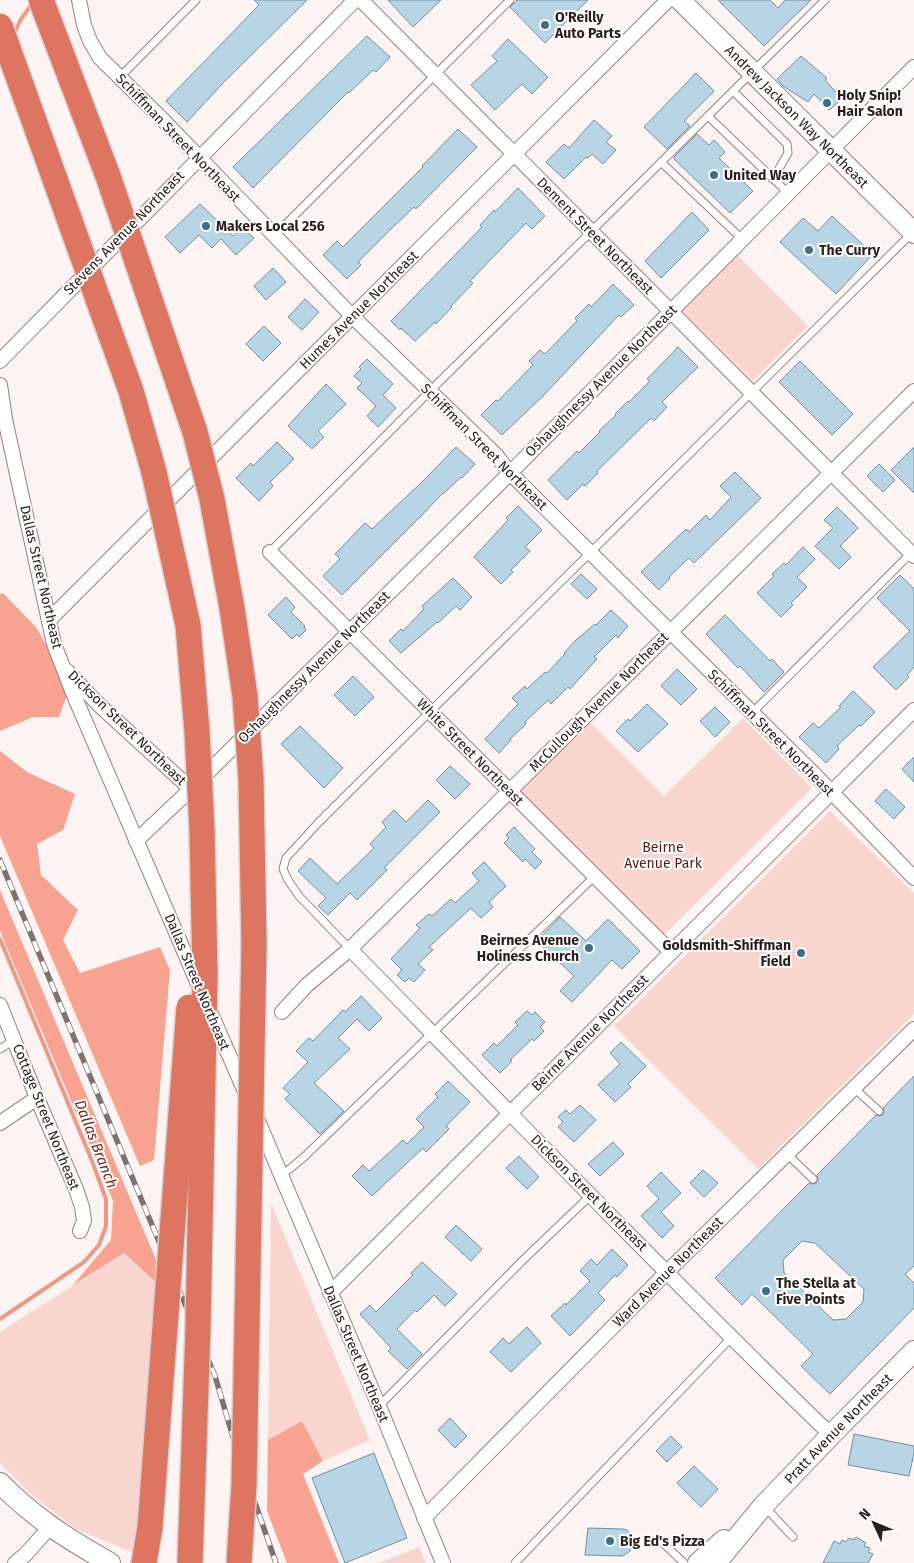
<svg xmlns="http://www.w3.org/2000/svg" width="914" height="1563" font-family="'Fira Sans',sans-serif">
<style>
.green{fill:#f8d6cf}
.forest{fill:#f8a391}
.lines{fill:none;stroke-linecap:round;stroke-linejoin:round}
.stream{stroke:#ee9987;stroke-width:4}
.building{fill:#b7d5e5;stroke:#738e9e;fill-rule:evenodd}
.lane-casing{stroke:#9d7e78;stroke-width:9}
.street-casing{stroke:#9d7e78;stroke-width:16}
.secondary-casing{stroke:#9d7e78;stroke-width:22}
.highway-casing{stroke:#d5d2d2;stroke-width:28}
.lane{stroke:#fff;stroke-width:7}
.street{stroke:#fff;stroke-width:14}
.secondary{stroke:#fff;stroke-width:20}
.highway{stroke:#de7560;stroke-width:25}
.rail-casing{stroke:#7c7270;stroke-width:5.5}
.rail{stroke:#fff;stroke-width:4;stroke-dasharray:11;stroke-linecap:butt}
.highway-bridge-casing{stroke:#d5d2d2;stroke-width:28;stroke-linecap:butt}
.highway-bridge{stroke:#de7560;stroke-width:25}
.poi-dot{fill:#3a708b;stroke:#fff;stroke-width:2}
.labels{text-anchor:middle;dominant-baseline:central;stroke-width:4;stroke-linejoin:round;paint-order:stroke}
.poi-label{font-size:14px;font-weight:bold;fill:#2b1f1c;stroke:#fff;text-anchor:start}
.street-label{font-size:14px;fill:#2b1f1c;stroke:#fff}
.park-label{font-size:14px;fill:#601609;stroke:#fff}
.water-label{font-size:15px;font-style:italic;fill:#852312;stroke:#fff}
</style>
<rect width="100%" height="100%" fill="#fbf4f2"/>
<!-- green -->
<g class="green">
<polygon points="737,255 808,326 753,381 682,311"/>
<polygon points="743,718 812,788 663,936 519,794 590,722 664,796"/>
<polygon points="830,811 914,893 914,1014 758,1169 614,1026"/>
<polygon points="271,1203 370,1440 323,1461 302,1421 268,1440"/>
<polygon points="124,1253 157,1283 141,1515 134,1553 76,1529 33,1496 0,1463 0,1332"/>
<polygon points="419,1547 426,1563 379,1563"/>
</g>
<!-- forest -->
<g class="forest">
<polygon points="3,593 36,627 70,687 59,717 33,717 0,731 0,594"/>
<polygon points="0,751 27,772 75,794 63,830 37,844 41,875 78,910 63,940 80,973 160,947 170,970 154,1160 140,1166 0,836"/>
<polygon points="0,890 157,1262 157,1283 124,1253 73,1285 111,1240 113,1201 0,931"/>
<polygon points="302,1421 323,1461 303,1474 339,1563 287,1563 267,1511 268,1440"/>
</g>
<g class="lines">
<!-- stream -->
<g class="stream">
<polyline points="14,34 21,19 32,4"/>
<polyline points="0,939 92,1161 106,1199 106,1226 99,1245 84,1262 0,1319"/>
</g>
</g>
<!-- building -->
<g class="building">
<polygon points="254,0 307,0 223,83 187,122 166,101 259,5"/>
<polygon points="388,0 441,0 413,27"/>
<polygon points="517,0 588,0 545,43 510,7"/>
<polygon points="718,0 770,0 778,8 785,0 811,0 764,46"/>
<polygon points="367,36 390,57 376,72 373,70 349,93 348,92 253,188 233,167"/>
<polygon points="508,39 548,77 532,94 522,84 495,110 471,85 497,61 492,56"/>
<polygon points="801,56 827,78 825,80 842,99 829,110 814,94 808,102 783,86 777,79"/>
<polygon points="696,73 714,91 684,121 690,126 667,149 644,127"/>
<polygon points="594,120 612,136 606,142 616,150 603,164 592,154 588,158 586,157 564,179 546,162 564,144 569,148"/>
<polygon points="458,129 477,147 416,209 414,207 390,230 358,262 361,265 347,279 323,255 337,241 343,247 423,167 422,166"/>
<polygon points="697,134 709,145 714,140 725,152 719,158 753,191 730,213 674,159 674,157"/>
<polygon points="518,188 545,216 532,229 526,223 470,281 473,283 451,306 452,307 436,324 435,322 415,341 401,328 400,330 391,321 482,227 480,225 494,210 495,212"/>
<polygon points="200,204 233,236 242,227 254,238 236,255 221,239 212,248 199,235 180,253 165,237"/>
<polygon points="692,212 709,230 661,278 645,261"/>
<polygon points="832,216 873,254 836,294 780,242 803,218 818,231"/>
<polygon points="273,268 286,282 266,300 254,286"/>
<polygon points="613,284 634,305 621,317 619,315 543,396 502,435 481,415 496,400 498,401 533,365 529,361 540,350 545,354 577,321 575,318 589,304 591,307"/>
<polygon points="305,299 319,312 302,330 288,317"/>
<polygon points="264,326 281,343 263,361 246,344"/>
<polygon points="678,347 698,367 662,402 667,407 654,421 651,418 597,471 598,473 585,486 583,484 567,500 548,480 577,451 579,453 600,432 599,431 616,415 615,414 628,401 629,402 650,381 647,379"/>
<polygon points="367,359 393,384 383,395 396,408 378,427 367,416 376,406 357,388 362,383 354,376 361,369 359,367"/>
<polygon points="800,361 853,414 832,435 779,382"/>
<polygon points="326,384 346,404 318,431 324,437 312,449 288,426"/>
<polygon points="277,442 294,459 270,482 273,486 259,501 236,478 251,463 253,466"/>
<polygon points="456,447 475,464 462,478 461,477 444,493 443,493 423,514 342,595 323,576 340,559 335,554 365,523 372,529 423,481"/>
<polygon points="914,447 914,493 891,470"/>
<polygon points="879,464 895,480 883,492 867,476"/>
<polygon points="735,472 761,498 694,563 689,558 669,577 670,578 659,590 641,572 686,529 689,532 706,515 710,520 731,497 720,486"/>
<polygon points="518,506 542,530 525,547 530,551 511,570 513,572 501,584 474,557 508,520 506,518"/>
<polygon points="837,507 858,528 840,546 851,557 839,569 815,546 833,528 824,520"/>
<polygon points="803,547 815,559 797,577 807,587 791,603 793,605 781,617 757,593 774,576 772,574 784,563 786,565"/>
<polygon points="581,574 597,589 587,599 571,584"/>
<polygon points="900,575 914,589 914,667 907,675 909,677 896,690 873,667 910,631 877,598"/>
<polygon points="453,578 472,597 460,610 456,606 438,623 437,622 401,653 389,641 401,629 403,631 424,609 422,606"/>
<polygon points="286,597 295,607 291,612 305,626 304,627 306,630 299,637 297,634 292,639 268,615"/>
<polygon points="611,610 628,626 618,638 616,635 594,657 597,659 570,689 568,687 551,704 548,700 525,722 526,724 510,739 511,740 499,753 485,739 518,704 512,698 525,686 527,689 545,672 547,673 565,654 564,653 576,640 595,624 596,625"/>
<polygon points="725,615 770,661 772,659 784,672 764,692 740,666 738,668 706,634"/>
<polygon points="677,669 697,689 681,705 661,686"/>
<polygon points="353,676 374,697 355,716 334,695"/>
<polygon points="853,691 875,712 861,726 859,725 837,746 839,749 826,763 799,737 813,723 819,728 841,707 839,706"/>
<polygon points="647,704 668,724 638,752 616,731 628,719 630,721"/>
<polygon points="715,707 730,722 715,737 700,721"/>
<polygon points="300,726 343,768 324,788 281,744"/>
<polygon points="914,757 914,782 902,769"/>
<polygon points="450,766 470,784 455,799 436,780"/>
<polygon points="886,789 905,807 894,819 875,801"/>
<polygon points="428,800 440,812 384,868 387,870 357,900 350,893 328,915 318,906 326,898 298,871 310,858 337,884 374,848 370,844 386,827 382,822 394,810 406,822"/>
<polygon points="514,827 535,849 532,852 542,862 535,869 525,859 523,862 504,843 509,838 506,835"/>
<polygon points="484,862 506,886 489,902 493,907 481,918 471,908 429,947 433,950 418,964 425,970 414,982 409,978 405,982 397,975 402,970 391,959 420,928 416,925 429,914 432,916 451,899 455,903 479,881 472,873"/>
<polygon points="560,917 586,941 608,919 640,951 622,969 612,960 572,1002 560,991 574,976 537,941"/>
<polygon points="361,996 382,1018 369,1031 357,1019 338,1038 350,1049 314,1083 344,1111 320,1134 285,1099 290,1094 283,1088 308,1062 296,1051 309,1038 313,1041 343,1010 345,1012"/>
<polygon points="527,1011 532,1015 535,1012 545,1022 540,1027 544,1031 534,1041 532,1039 510,1060 512,1061 500,1073 482,1055 494,1043 497,1046 518,1025 515,1022"/>
<polygon points="621,1042 646,1066 628,1084 631,1087 615,1102 598,1085 620,1064 610,1053"/>
<path d="M914 1076V1266L905 1274 914 1283V1308L830 1394 801 1366 813 1354 752 1294 742 1305 715 1278 809 1183 812 1184 816 1183 818 1180 817 1175 876 1115 878 1116 883 1115 884 1112 883 1108ZM802 1241 815 1243 864 1289 863 1302 846 1319 833 1320 784 1273 783 1260Z"/>
<polygon points="448,1081 470,1102 446,1126 449,1129 426,1152 423,1148 372,1196 352,1176 363,1165 369,1171 403,1140 407,1144 424,1127 416,1119 438,1097 435,1094"/>
<polygon points="580,1105 596,1120 574,1142 558,1127 563,1122 558,1117 566,1110 570,1114"/>
<polygon points="613,1142 624,1154 600,1176 588,1164"/>
<polygon points="519,1156 539,1177 527,1189 506,1168"/>
<polygon points="703,1170 718,1183 704,1197 690,1183"/>
<polygon points="661,1172 681,1193 661,1212 674,1226 662,1238 641,1216 659,1199 647,1186"/>
<polygon points="456,1225 482,1249 471,1261 445,1237"/>
<polygon points="612,1249 628,1265 617,1277 615,1275 598,1293 605,1300 570,1336 551,1316 565,1303 566,1305 590,1281 580,1271 591,1259 597,1265"/>
<polygon points="422,1262 457,1294 445,1306 434,1295 417,1312 415,1310 397,1329 422,1354 407,1369 388,1351 391,1348 360,1314 370,1305 376,1312 413,1275 411,1273"/>
<polygon points="527,1327 541,1343 511,1372 490,1352 503,1338 509,1344"/>
<polygon points="450,1418 467,1436 455,1448 438,1430"/>
<polygon points="854,1434 914,1446 914,1453 909,1476 848,1465"/>
<polygon points="671,1436 682,1447 667,1462 656,1451"/>
<polygon points="374,1453 407,1538 345,1563 312,1478"/>
<polygon points="694,1466 718,1489 701,1507 677,1483"/>
<polygon points="588,1528 623,1529 627,1530 633,1538 632,1548 629,1552 622,1556 585,1555"/>
<polygon points="856,1537 866,1543 864,1546 870,1548 868,1552 873,1554 868,1563 823,1563 834,1541 840,1544 842,1540 846,1542 849,1538 854,1540"/>
</g>
<g class="lines">
<defs>
<g id="lane">
<polyline points="119,78 196,0"/>
<polyline points="733,91 787,144 788,153 773,179"/>
<polyline points="708,116 788,193"/>
<polyline points="661,162 742,239"/>
<polyline points="274,236 510,0"/>
<polyline points="270,552 430,391 825,0"/>
<polyline points="752,713 912,552"/>
<polyline points="350,949 299,896 288,880 283,869 286,858 319,822 911,234"/>
<polyline points="0,1049 14,1040"/>
<polyline points="854,1088 879,1111"/>
<polyline points="787,1154 813,1179"/>
<polyline points="281,1176 304,1157 595,876"/>
<polyline points="379,1406 522,1261 590,1196"/>
<polyline points="764,1506 793,1537"/>
<polyline points="663,1543 684,1563"/>
<polyline points="515,1563 731,1338"/>
</g>
<g id="street">
<polyline points="79,0 84,25 90,41 100,58 164,121 353,317 496,455 510,473 817,777 914,878"/>
<polyline points="361,0 914,556"/>
<polyline points="0,361 355,0"/>
<polyline points="0,385 5,419 54,644 73,693 199,986"/>
<polyline points="270,552 671,952"/>
<polyline points="49,620 668,0"/>
<polyline points="67,671 99,705 191,789"/>
<polyline points="136,841 191,789 510,473 914,67"/>
<path d="M350 949C509 1112 667 1276 831 1435"/>
<polyline points="0,1005 37,1098 76,1189 82,1207 84,1221 80,1231"/>
<polyline points="209,1009 246,1094"/>
<polyline points="282,1012 307,985 350,949 914,391"/>
<polyline points="256,1116 379,1406 443,1563"/>
<polyline points="0,1123 37,1098"/>
<polyline points="330,1293 914,710"/>
<polyline points="424,1518 667,1272 914,1029"/>
<polyline points="15,1563 25,1555 50,1527"/>
</g>
<g id="secondary">
<path id="s1" d="M680 0 914 233"/>
<path d="M0 1483C34 1518 68 1539 110 1563"/>
<polyline points="698,1563 724,1540"/>
<path id="s2" d="M716 1563 763 1506 831 1435 914 1351"/>
</g>
<polyline id="highway" points="144,1563 150,1527"/>
</defs>
<!-- lane casing -->
<use href="#lane" class="lane-casing"/>
<!-- street casing -->
<use href="#street" class="street-casing"/>
<!-- secondary casing -->
<use href="#secondary" class="secondary-casing"/>
<!-- highway casing -->
<use href="#highway" class="highway-casing"/>
<!-- lane -->
<use href="#lane" class="lane"/>
<!-- street -->
<use href="#street" class="street"/>
<!-- secondary -->
<use href="#secondary" class="secondary"/>
<!-- highway -->
<use href="#highway" class="highway"/>
<defs>
<polyline id="rail" points="0,860 215,1376 238,1454 276,1563"/>
</defs>
<!-- rail casing -->
<use href="#rail" class="rail-casing"/>
<!-- rail -->
<use href="#rail" class="rail"/>
<defs>
<g id="highway-bridge">
<polyline points="41,0 108,176 195,432 212,499 232,608 245,696 251,778 254,944 244,1485 239,1563"/>
<polyline points="0,26 131,391 154,472 188,625 197,731 202,830 205,974 198,1328 190,1563"/>
<polyline points="150,1527 189,1007"/>
</g>
</defs>
<!-- highway-bridge casing -->
<use href="#highway-bridge" class="highway-bridge-casing"/>
<!-- highway-bridge -->
<use href="#highway-bridge" class="highway-bridge"/>
</g>
<!-- markers -->
<g class="poi-dot">
<circle cx="545" cy="25" r="5"/>
<circle cx="827" cy="103" r="5"/>
<circle cx="714" cy="175" r="5"/>
<circle cx="206" cy="226" r="5"/>
<circle cx="809" cy="250" r="5"/>
<circle cx="589" cy="948" r="5"/>
<circle cx="801" cy="953" r="5"/>
<circle cx="766" cy="1291" r="5"/>
<circle cx="610" cy="1541" r="5"/>
</g>
<g class="labels">
<!-- poi labels -->
<g class="poi-label">
<text x="555" y="17">O'Reilly<tspan x="555" dy="16">Auto Parts</tspan></text>
<text x="837" y="95">Holy Snip!<tspan x="837" dy="16">Hair Salon</tspan></text>
<text x="724" y="175">United Way</text>
<text x="216" y="226">Makers Local 256</text>
<text x="819" y="250">The Curry</text>
<text x="579" y="940" text-anchor="end">Beirnes Avenue<tspan x="579" dy="16">Holiness Church</tspan></text>
<text x="791" y="945" text-anchor="end">Goldsmith-Shiffman<tspan x="791" dy="16">Field</tspan></text>
<text x="776" y="1283">The Stella at<tspan x="776" dy="16">Five Points</tspan></text>
<text x="620" y="1541">Big Ed's Pizza</text>
</g>
<!-- street labels -->
<g class="street-label">
<text stroke="none"><textPath href="#s1" startOffset="165">Andrew Jackson Way Northeast</textPath></text>
<text transform="translate(178 138) rotate(46)">Schiffman Street Northeast</text>
<text transform="translate(124 233) rotate(-46)">Stevens Avenue Northeast</text>
<text transform="translate(595 236) rotate(45)">Dement Street Northeast</text>
<text transform="translate(359 310) rotate(-45)">Humes Avenue Northeast</text>
<text transform="translate(601 381) rotate(-45)">Oshaughnessy Avenue Northeast</text>
<text transform="translate(484 447) rotate(45)">Schiffman Street Northeast</text>
<text transform="translate(41 577) rotate(77)">Dallas Street Northeast</text>
<text transform="translate(314 667) rotate(-45)">Oshaughnessy Avenue Northeast</text>
<text transform="translate(599 702) rotate(-45)">McCullough Avenue Northeast</text>
<text transform="translate(127 728) rotate(44)">Dickson Street Northeast</text>
<text transform="translate(771 733) rotate(45)">Schiffman Street Northeast</text>
<text transform="translate(470 752) rotate(45)">White Street Northeast</text>
<text transform="translate(197 982) rotate(67)">Dallas Street Northeast</text>
<text transform="translate(590 1033) rotate(-45)">Beirne Avenue Northeast</text>
<text transform="translate(46 1117) rotate(68)">Cottage Street Northeast</text>
<text transform="translate(589 1193) rotate(45)">Dickson Street Northeast</text>
<text transform="translate(668 1272) rotate(-45)">Ward Avenue Northeast</text>
<text transform="translate(356 1354) rotate(67)">Dallas Street Northeast</text>
<text stroke="none"><textPath href="#s2" startOffset="182">Pratt Avenue Northeast</textPath></text>
</g>
<!-- park labels -->
<g class="park-label">
<text x="663" y="847">Beirne<tspan x="663" dy="16">Avenue Park</tspan></text>
</g>
<!-- water labels -->
<g class="water-label">
<text transform="translate(96 1144) rotate(69)">Dallas Branch</text>
</g>
</g>
<!-- north arrow -->
<g transform="translate(874 1523) rotate(314)" stroke="#ffffff" stroke-width="4" paint-order="stroke">
<path d="M0-4L9 19L0 12L-9 19Z" fill="#2b1f1c"/>
<text y="-8" font-size="14" font-weight="bold" text-anchor="middle" fill="#2b1f1c">N</text>
</g>
</svg>
